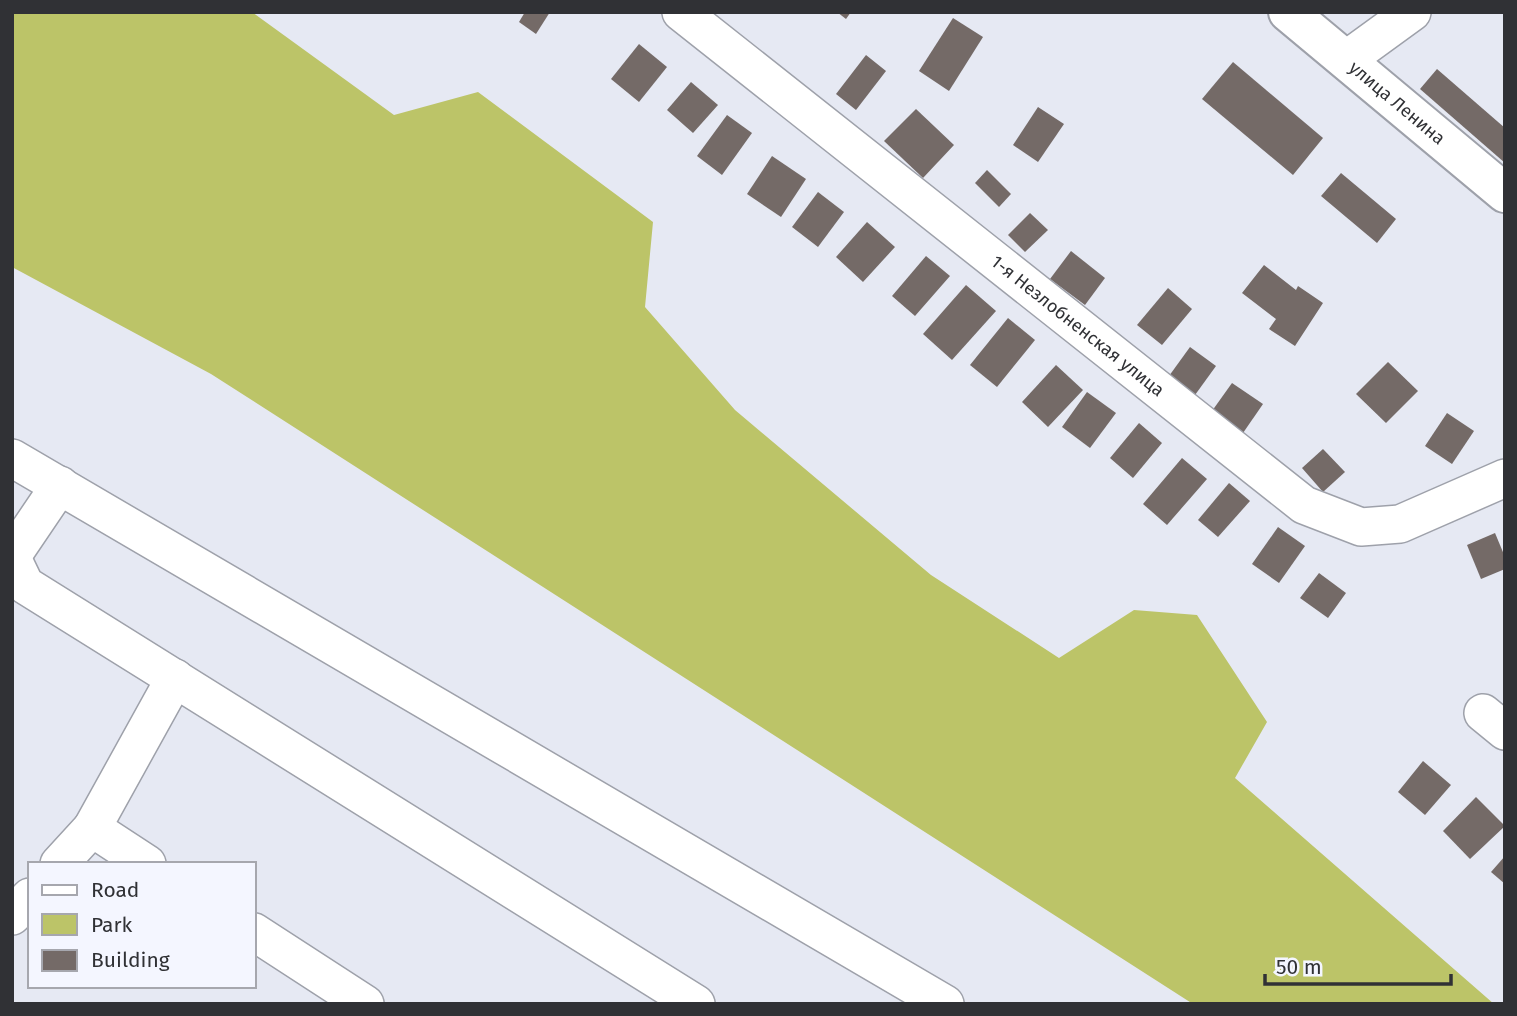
<svg xmlns="http://www.w3.org/2000/svg" width="1517" height="1016" font-family="'Fira Sans',sans-serif">
<style>
.green{fill:#bcc468}
.building{fill:#746a67}
.lines{fill:none;stroke-linecap:round;stroke-linejoin:round}
.minor-casing{stroke:#9ea1aa;stroke-width:40}
.major-casing{stroke:#9ea1aa;stroke-width:42}
.minor{stroke:#fff;stroke-width:37}
.major{stroke:#fff;stroke-width:38}
.labels{text-anchor:middle;dominant-baseline:central;stroke-width:7;stroke-linejoin:round;paint-order:stroke}
.street-label{font-size:18px;fill:#303135;stroke:#f4f6ff}
</style>
<rect width="100%" height="100%" fill="#e6e9f3"/>
<!-- green -->
<polygon class="green" points="12,12 252,12 394,115 478,92 653,222 645,307 735,410 931,575 1059,658 1134,610 1197,615 1267,722 1235,778 1494,1004 1193,1004 211,374 12,267"/>
<!-- building -->
<g class="building">
<polygon points="525,12 550,12 536,34 519,22"/>
<polygon points="837,12 851,12 846,19"/>
<polygon points="953,18 983,37 949,91 919,71"/>
<polygon points="639,44 667,67 639,102 611,79"/>
<polygon points="866,55 886,71 856,110 836,94"/>
<polygon points="1233,62 1323,138 1293,175 1202,99"/>
<polygon points="1437,69 1505,128 1505,163 1420,89"/>
<polygon points="691,82 718,105 693,133 667,110"/>
<polygon points="1038,107 1064,124 1038,162 1013,145"/>
<polygon points="916,109 954,145 923,178 884,141"/>
<polygon points="727,115 752,133 722,175 697,156"/>
<polygon points="772,156 806,179 781,217 747,194"/>
<polygon points="987,170 1011,194 999,207 975,183"/>
<polygon points="1341,173 1396,219 1377,243 1321,196"/>
<polygon points="818,192 844,212 818,247 792,227"/>
<polygon points="1030,213 1048,230 1025,252 1008,235"/>
<polygon points="867,222 895,247 863,282 836,257"/>
<polygon points="1071,251 1105,278 1085,305 1050,279"/>
<polygon points="926,256 950,276 915,316 892,296"/>
<polygon points="1264,265 1296,290 1298,286 1323,303 1295,346 1269,329 1276,319 1242,293"/>
<polygon points="966,285 996,311 952,360 923,334"/>
<polygon points="1168,288 1192,309 1162,345 1137,325"/>
<polygon points="1008,318 1035,340 997,387 970,365"/>
<polygon points="1190,347 1216,366 1195,395 1169,376"/>
<polygon points="1388,362 1418,391 1386,423 1356,394"/>
<polygon points="1056,365 1083,390 1048,427 1022,402"/>
<polygon points="1232,383 1263,404 1243,433 1212,411"/>
<polygon points="1087,392 1116,413 1090,448 1062,427"/>
<polygon points="1447,413 1474,431 1452,464 1425,446"/>
<polygon points="1139,423 1162,443 1133,478 1110,458"/>
<polygon points="1323,449 1345,472 1323,492 1302,468"/>
<polygon points="1182,458 1207,479 1167,525 1143,504"/>
<polygon points="1229,483 1250,501 1218,537 1198,520"/>
<polygon points="1278,527 1305,546 1279,583 1252,564"/>
<polygon points="1495,533 1505,557 1505,569 1481,579 1467,545"/>
<polygon points="1319,573 1346,593 1328,618 1300,598"/>
<polygon points="1423,761 1451,785 1425,815 1398,792"/>
<polygon points="1476,797 1505,826 1470,859 1443,831"/>
<polygon points="1505,856 1505,884 1491,872"/>
</g>
<g class="lines">
<defs>
<g id="minor">
<path id="s1" d="M681 12 1304 505 1361 527 1400 524 1505 478"/>
<polyline points="1346,60 1412,12"/>
<polyline points="12,458 945,1004"/>
<polyline points="12,556 60,485"/>
<polyline points="12,558 25,585 696,1004"/>
<polyline points="1483,713 1505,731"/>
<polyline points="59,864 92,828"/>
<polyline points="147,864 92,828 175,678"/>
<polyline points="12,916 30,897"/>
<polyline points="254,932 365,1004"/>
</g>
<g id="major">
<path id="s2" d="M1288 12 1505 193"/>
</g>
</defs>
<!-- minor casing -->
<use href="#minor" class="minor-casing"/>
<!-- major casing -->
<use href="#major" class="major-casing"/>
<!-- minor -->
<use href="#minor" class="minor"/>
<!-- major -->
<use href="#major" class="major"/>
</g>
<g class="labels">
<!-- street labels -->
<g class="street-label">
<text stroke="none"><textPath href="#s2" startOffset="142">улица Ленина</textPath></text>
<text stroke="none"><textPath href="#s1" startOffset="506">1-я Незлобненская улица</textPath></text>
</g>
</g>
<!-- border -->
<rect width="1517" height="1016" fill="none" stroke="#303135" stroke-width="28"/>
<!-- legend -->
<rect x="28" y="862" width="228" height="126" fill="#f4f6ff" stroke="#a6a7ae" stroke-width="2"/>
<rect x="42" y="885" width="35" height="10" fill="#ffffff" stroke="#a6a7ae" stroke-width="2"/>
<text x="91" y="897" font-size="21" fill="#303135">Road</text>
<rect x="42" y="914" width="35" height="21" fill="#bcc468" stroke="#a6a7ae" stroke-width="2"/>
<text x="91" y="932" font-size="21" fill="#303135">Park</text>
<rect x="42" y="950" width="35" height="21" fill="#746a67" stroke="#a6a7ae" stroke-width="2"/>
<text x="91" y="967" font-size="21" fill="#303135">Building</text>
<!-- scale -->
<path d="M1265 974v10h186v-10" fill="none" stroke="#303135" stroke-width="3.5"/>
<text x="1276" y="974" font-size="21" fill="#303135" stroke="#f4f6ff" stroke-width="5" paint-order="stroke">50 m</text>
</svg>
